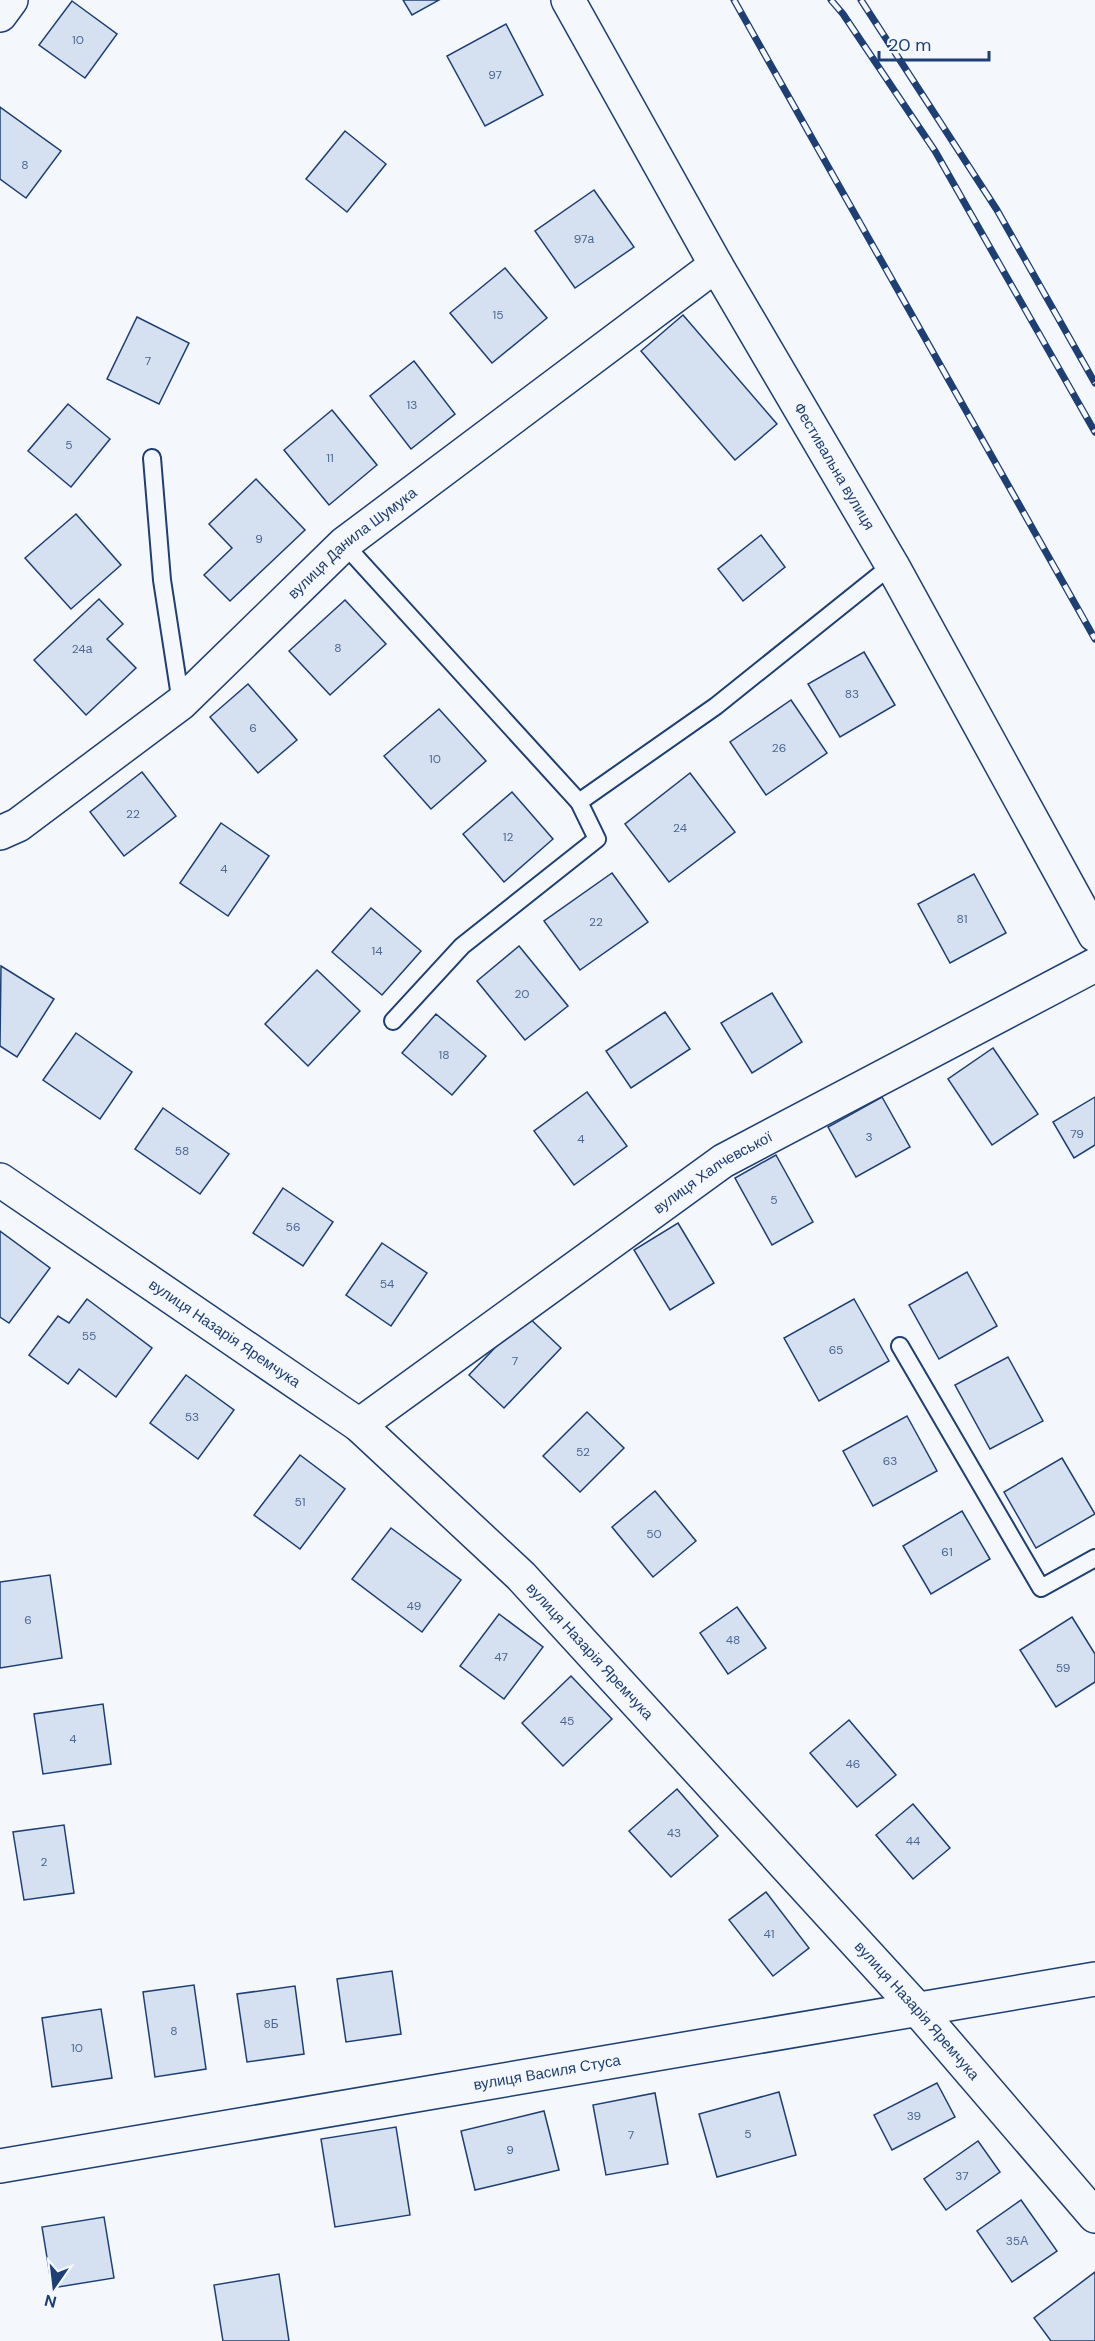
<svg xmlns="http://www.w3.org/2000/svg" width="1095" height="2341" font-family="'DM Sans',sans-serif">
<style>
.building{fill:#d5e0f0;stroke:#1d3f73;stroke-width:1.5}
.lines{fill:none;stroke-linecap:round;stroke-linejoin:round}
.lane-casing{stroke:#1d3f73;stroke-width:20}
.street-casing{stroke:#1d3f73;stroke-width:36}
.secondary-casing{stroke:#1d3f73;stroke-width:36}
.lane{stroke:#f4f7fb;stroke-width:16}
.street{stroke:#f4f7fb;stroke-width:33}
.secondary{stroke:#f4f7fb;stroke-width:33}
.rail-casing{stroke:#1d3f73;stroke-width:7}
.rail{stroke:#f4f7fb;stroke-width:4.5;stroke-dasharray:14;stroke-linecap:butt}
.labels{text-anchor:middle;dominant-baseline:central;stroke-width:4.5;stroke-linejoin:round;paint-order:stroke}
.number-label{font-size:12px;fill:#4b6792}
.street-label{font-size:15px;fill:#1d3f73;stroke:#f4f7fb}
</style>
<rect width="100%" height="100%" fill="#f4f7fb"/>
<!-- building -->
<g class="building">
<polygon points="403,0 439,0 412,15"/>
<polygon points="72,1 117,34 85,78 39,45"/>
<polygon points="506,24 543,95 485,126 447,56"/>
<polygon points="0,107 61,151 26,198 0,179"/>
<polygon points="345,131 386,164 347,212 306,179"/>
<polygon points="594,190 634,247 575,288 535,231"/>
<polygon points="505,268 547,318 492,363 450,313"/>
<polygon points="683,315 777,424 735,460 641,351"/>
<polygon points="137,317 189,343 159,404 107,379"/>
<polygon points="414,361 455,414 411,449 370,396"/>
<polygon points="68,404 110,439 71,487 28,451"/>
<polygon points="332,410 377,465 329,505 284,450"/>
<polygon points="256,479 305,530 230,601 204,575 232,548 209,524"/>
<polygon points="76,514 121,565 71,609 25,558"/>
<polygon points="761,535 785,567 743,601 718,569"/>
<polygon points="99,599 123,624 107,639 136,668 86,715 34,660"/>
<polygon points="345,600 386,644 330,695 289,651"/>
<polygon points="864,652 895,705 840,737 808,684"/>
<polygon points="248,684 297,740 258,773 210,717"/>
<polygon points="791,700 827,753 766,795 730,742"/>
<polygon points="439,709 486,761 431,809 384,756"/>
<polygon points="142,772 176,816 124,856 90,812"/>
<polygon points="690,773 735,832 669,882 625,824"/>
<polygon points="512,792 553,839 504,882 463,834"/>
<polygon points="221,823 269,856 228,916 180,883"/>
<polygon points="612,873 648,922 580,970 544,921"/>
<polygon points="974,874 1006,933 950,963 918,904"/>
<polygon points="371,908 421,951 382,995 332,952"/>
<polygon points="519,946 568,1006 525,1040 477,981"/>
<polygon points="1,966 54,999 17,1057 0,1046"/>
<polygon points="317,970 360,1011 308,1066 265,1024"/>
<polygon points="772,993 802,1042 752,1073 721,1023"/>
<polygon points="665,1012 690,1049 631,1088 606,1051"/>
<polygon points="436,1014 486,1056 452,1095 402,1053"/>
<polygon points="76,1033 132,1072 100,1119 43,1080"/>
<polygon points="993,1048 1038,1114 992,1145 948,1079"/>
<polygon points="587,1092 627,1146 574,1185 534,1131"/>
<polygon points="882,1097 910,1147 856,1177 828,1127"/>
<polygon points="1095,1097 1095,1145 1074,1158 1053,1122"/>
<polygon points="163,1108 229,1154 200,1194 135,1149"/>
<polygon points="776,1155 813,1222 772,1245 735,1178"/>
<polygon points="283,1188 333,1222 303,1266 253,1233"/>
<polygon points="678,1223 714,1283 670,1310 634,1250"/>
<polygon points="0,1231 50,1268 9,1323 0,1317"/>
<polygon points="382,1243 427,1273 391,1326 346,1295"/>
<polygon points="967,1272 997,1326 939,1359 909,1305"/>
<polygon points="87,1299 152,1348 116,1397 79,1369 68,1384 29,1355 58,1316 69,1323"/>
<polygon points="854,1299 889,1361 819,1401 784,1338"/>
<polygon points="526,1315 561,1348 504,1408 469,1375"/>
<polygon points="1008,1357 1043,1421 990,1449 955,1385"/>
<polygon points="186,1375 234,1410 198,1459 150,1423"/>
<polygon points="587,1412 624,1448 580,1492 543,1456"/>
<polygon points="907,1416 937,1471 873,1506 843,1451"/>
<polygon points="300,1455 345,1489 300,1549 254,1515"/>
<polygon points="1062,1458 1095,1514 1036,1548 1004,1492"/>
<polygon points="655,1491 696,1541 653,1577 612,1527"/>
<polygon points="962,1511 990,1559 931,1594 903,1546"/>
<polygon points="391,1528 461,1580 422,1632 352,1579"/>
<polygon points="50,1575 62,1658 0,1668 0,1582"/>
<polygon points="737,1607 766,1648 728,1674 700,1633"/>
<polygon points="499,1614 543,1647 504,1699 460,1666"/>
<polygon points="1072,1617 1095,1654 1095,1682 1056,1707 1020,1650"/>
<polygon points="571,1676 612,1719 563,1766 522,1723"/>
<polygon points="103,1704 111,1764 43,1774 34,1714"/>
<polygon points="849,1720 896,1775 857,1807 810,1753"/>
<polygon points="677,1789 718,1836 671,1877 629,1831"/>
<polygon points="913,1804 950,1848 913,1879 876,1835"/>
<polygon points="64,1825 74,1893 24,1900 13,1832"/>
<polygon points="766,1892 809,1948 773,1976 729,1920"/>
<polygon points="392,1971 401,2034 346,2042 337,1979"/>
<polygon points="194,1985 206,2069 155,2077 143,1992"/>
<polygon points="295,1986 304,2054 247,2062 237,1994"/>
<polygon points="101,2009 112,2078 52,2087 42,2018"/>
<polygon points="937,2083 955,2117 892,2150 874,2115"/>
<polygon points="779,2092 796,2155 717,2177 699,2114"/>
<polygon points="655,2093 668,2164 606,2175 593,2105"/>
<polygon points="544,2111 559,2170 475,2190 461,2131"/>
<polygon points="396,2127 410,2215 335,2227 321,2139"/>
<polygon points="978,2141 1000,2172 946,2210 924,2179"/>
<polygon points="1021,2200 1057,2251 1012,2282 977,2231"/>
<polygon points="104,2217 114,2278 52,2288 42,2227"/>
<polygon points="1095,2272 1095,2341 1051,2341 1034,2318"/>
<polygon points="279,2274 289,2341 223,2341 214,2285"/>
</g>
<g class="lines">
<defs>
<g id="lane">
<polyline points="152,458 162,580 181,703"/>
<polyline points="344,544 579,802 597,839 462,946 393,1021"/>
<polyline points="579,802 716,706 892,565"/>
<polyline points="900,1346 1041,1588 1095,1558"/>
</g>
<g id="street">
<polyline points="0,15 11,0"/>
<path id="s1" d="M0 833 18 825 181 703 344 544 716 265"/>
<path id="s2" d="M0 1180 359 1425 521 1576 918 2010 1095 2216"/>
<path id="s3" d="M359 1425 723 1161 1095 965"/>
</g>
<g id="secondary">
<path id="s4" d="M568 0 716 265 892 565 1095 935"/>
<path id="s5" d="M0 2166 1095 1979"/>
</g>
</defs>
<!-- lane casing -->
<use href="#lane" class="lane-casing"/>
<!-- street casing -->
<use href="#street" class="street-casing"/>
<!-- secondary casing -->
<use href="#secondary" class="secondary-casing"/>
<!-- lane -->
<use href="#lane" class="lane"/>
<!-- street -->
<use href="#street" class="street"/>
<!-- secondary -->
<use href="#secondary" class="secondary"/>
<defs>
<g id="rail">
<polyline points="734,0 1095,639"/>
<polyline points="831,0 843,14 935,151 1095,432"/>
<polyline points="861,0 997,210 1095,383"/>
</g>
</defs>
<!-- rail casing -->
<use href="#rail" class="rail-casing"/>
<!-- rail -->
<use href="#rail" class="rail"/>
</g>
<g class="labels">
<!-- number labels -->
<g class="number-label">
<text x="78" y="40">10</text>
<text x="495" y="75">97</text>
<text x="25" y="165">8</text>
<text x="584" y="239">97а</text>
<text x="498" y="315">15</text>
<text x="148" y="361">7</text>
<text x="412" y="405">13</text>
<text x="69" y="445">5</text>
<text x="330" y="458">11</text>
<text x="259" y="539">9</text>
<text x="338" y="648">8</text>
<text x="82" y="649">24а</text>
<text x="852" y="694">83</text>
<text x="253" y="728">6</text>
<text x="779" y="748">26</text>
<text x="435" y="759">10</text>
<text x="133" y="814">22</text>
<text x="680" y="828">24</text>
<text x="508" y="837">12</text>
<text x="224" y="869">4</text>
<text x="962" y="919">81</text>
<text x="596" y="922">22</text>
<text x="377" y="951">14</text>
<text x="522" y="994">20</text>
<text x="444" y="1055">18</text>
<text x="1077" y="1134">79</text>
<text x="869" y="1137">3</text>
<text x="581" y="1139">4</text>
<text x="182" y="1151">58</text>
<text x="774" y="1200">5</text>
<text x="293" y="1227">56</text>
<text x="387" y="1284">54</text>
<text x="89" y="1336">55</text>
<text x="836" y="1350">65</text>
<text x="515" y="1361">7</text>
<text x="192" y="1417">53</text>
<text x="583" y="1452">52</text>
<text x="890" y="1461">63</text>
<text x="300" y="1502">51</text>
<text x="654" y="1534">50</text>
<text x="947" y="1552">61</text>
<text x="414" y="1606">49</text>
<text x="28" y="1620">6</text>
<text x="733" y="1640">48</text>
<text x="501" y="1657">47</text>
<text x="1063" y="1668">59</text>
<text x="567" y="1721">45</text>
<text x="73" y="1739">4</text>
<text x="853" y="1764">46</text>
<text x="674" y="1833">43</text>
<text x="913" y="1841">44</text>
<text x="44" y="1862">2</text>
<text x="769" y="1934">41</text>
<text x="271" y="2024">8Б</text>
<text x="174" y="2031">8</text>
<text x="77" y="2048">10</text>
<text x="914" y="2116">39</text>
<text x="748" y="2134">5</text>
<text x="631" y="2135">7</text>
<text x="510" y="2150">9</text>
<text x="962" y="2176">37</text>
<text x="1017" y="2241">35А</text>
</g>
<!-- street labels -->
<g class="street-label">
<text stroke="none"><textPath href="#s4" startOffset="537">Фестивальна вулиця</textPath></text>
<text stroke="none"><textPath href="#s1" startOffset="458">вулиця Данила Шумука</textPath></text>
<text stroke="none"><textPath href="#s3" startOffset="435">вулиця Халчевської</textPath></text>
<text stroke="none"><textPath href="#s2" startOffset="272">вулиця Назарія Яремчука</textPath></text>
<text stroke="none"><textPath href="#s2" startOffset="758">вулиця Назарія Яремчука</textPath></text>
<text stroke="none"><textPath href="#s2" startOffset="1244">вулиця Назарія Яремчука</textPath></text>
<text stroke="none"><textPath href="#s5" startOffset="555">вулиця Василя Стуса</textPath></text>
</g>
</g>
<!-- north arrow -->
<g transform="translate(54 2287) rotate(194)" stroke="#f4f7fb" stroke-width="4.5" paint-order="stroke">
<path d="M0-4.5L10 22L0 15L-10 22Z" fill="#1d3f73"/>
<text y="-9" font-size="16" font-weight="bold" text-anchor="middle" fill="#1d3f73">N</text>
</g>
<!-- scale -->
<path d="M879 51v9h110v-9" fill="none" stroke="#1d3f73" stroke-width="3"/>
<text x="888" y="51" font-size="18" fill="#1d3f73" stroke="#f4f7fb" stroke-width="4.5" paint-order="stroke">20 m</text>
</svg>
